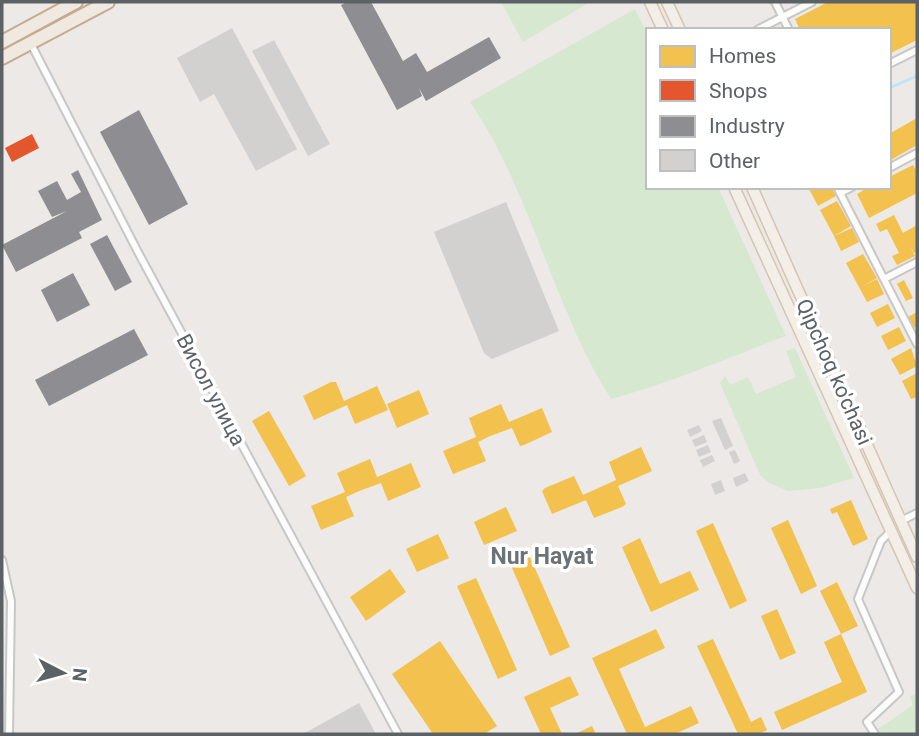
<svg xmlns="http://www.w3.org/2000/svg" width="919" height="736" font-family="Roboto,sans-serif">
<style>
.green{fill:#d7e8d0}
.homes{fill:#f2c14e}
.shops{fill:#e4572e}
.industry{fill:#8d8d92}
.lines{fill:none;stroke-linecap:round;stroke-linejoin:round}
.stream{stroke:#b8e8f8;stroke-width:2.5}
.building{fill:#d3d1d0}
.street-casing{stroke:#c7c7c7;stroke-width:10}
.primary-casing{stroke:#d5c5b3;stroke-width:13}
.highway-casing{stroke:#c4ab92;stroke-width:16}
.street{stroke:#fcfcfb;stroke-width:6}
.primary{stroke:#f3eee7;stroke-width:10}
.highway{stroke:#efe9e0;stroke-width:12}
.labels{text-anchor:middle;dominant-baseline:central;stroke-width:7;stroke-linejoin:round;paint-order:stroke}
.street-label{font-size:21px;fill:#5b6164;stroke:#fff}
.neighbourhood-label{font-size:23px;font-weight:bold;fill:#6c7376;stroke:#fff}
</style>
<rect width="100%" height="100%" fill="#ece9e6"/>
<!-- green -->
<g class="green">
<polygon points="501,2 590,2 523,42"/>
<path d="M635 9 648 35V187H718L786 336C729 357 670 384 611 399 552 306 532 193 470 102Z"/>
<polygon points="795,348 854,478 820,488 788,491 769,483 760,475 720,383 725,376 730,385 748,377 756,394 796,377 786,351"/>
<polygon points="917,693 917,734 882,734 878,729 913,705 910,696"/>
</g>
<!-- homes -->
<g class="homes">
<polygon points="828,2 917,2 917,40 889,54 889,30 800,30 795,19"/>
<polygon points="917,118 917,145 889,161 889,134"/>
<polygon points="913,165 917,172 917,193 869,218 857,194 869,187 889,187 889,177"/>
<polygon points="808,187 831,187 836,196 818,206"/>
<polygon points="837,201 851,226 834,236 820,210"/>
<polygon points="894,215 903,233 917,225 917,252 914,253 910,246 915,256 897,265 892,256 899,253 887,229 880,232 876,224"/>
<polygon points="852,228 859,242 841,251 834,236"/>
<polygon points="863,254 877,278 863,286 877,279 884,294 867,302 846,263"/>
<polygon points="904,280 913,298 906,301 897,284"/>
<polygon points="888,304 895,318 877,327 870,313"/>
<polygon points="917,312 917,326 914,328 908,317"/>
<polygon points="899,327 906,341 888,350 881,336"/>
<polygon points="911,348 917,366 900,375 891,359"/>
<polygon points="917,373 917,397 911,399 902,381"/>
<polygon points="331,382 336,382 344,401 377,386 388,410 355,424 347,405 314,420 303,396"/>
<polygon points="419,390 429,414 397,428 387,404"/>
<polygon points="501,404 509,422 542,408 552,432 524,445 520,446 512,428 490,436 478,442 486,461 453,474 443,451 476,437 469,418"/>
<polygon points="269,411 306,476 289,486 252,421"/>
<polygon points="641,447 652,471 618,486 626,504 622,507 594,518 586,500 552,514 542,491 545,488 574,476 583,495 616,480 609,462"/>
<polygon points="370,459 377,477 411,463 421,487 388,501 381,483 359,491 346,497 354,516 321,530 311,506 345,492 337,473"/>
<polygon points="851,500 868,539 853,546 837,512 832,514 830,509"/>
<polygon points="506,507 517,531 484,545 474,522"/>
<polygon points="788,520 817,586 801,594 771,528"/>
<polygon points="713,523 747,601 730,609 696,531"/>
<polygon points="438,534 449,558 417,572 406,549"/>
<polygon points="640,538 660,584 690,571 699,590 651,612 622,547"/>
<polygon points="529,555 570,647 550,656 510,563"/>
<polygon points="390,569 406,592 366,621 350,597"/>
<polygon points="476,578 517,670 498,679 457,586"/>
<polygon points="837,582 858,626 841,634 867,692 782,730 774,712 842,682 824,642 841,634 820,591"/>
<polygon points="777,609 796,653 780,660 761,616"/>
<polygon points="656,629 665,648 619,669 645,727 691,706 699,723 675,734 627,734 592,658"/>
<polygon points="713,639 751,722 761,717 767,730 759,734 738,734 697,646"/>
<polygon points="440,641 497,726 484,734 433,734 392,674"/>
<polygon points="570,676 579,695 550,708 562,734 541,734 524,697"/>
<polygon points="592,726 596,734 575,734"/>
</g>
<!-- shops -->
<polygon class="shops" points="32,134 39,148 12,162 5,148"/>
<!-- industry -->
<g class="industry">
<polygon points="347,2 371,2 403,61 416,53 427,72 489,37 501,58 426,101 419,88 422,96 397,110 341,5"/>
<polygon points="139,110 188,204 149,225 100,132"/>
<polygon points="78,170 102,220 79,232 82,238 16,272 2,245 67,211 52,217 38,191 57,181 67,200 81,192 71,174"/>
<polygon points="107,235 132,282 115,291 90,244"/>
<polygon points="73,273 90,305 57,322 41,290"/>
<polygon points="134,329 148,355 49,406 35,380"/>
</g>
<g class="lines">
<!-- stream -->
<polyline class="stream" points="889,88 917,76"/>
</g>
<!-- building -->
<g class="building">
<polygon points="232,28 297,149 256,171 214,94 200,102 177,58"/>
<polygon points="274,40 330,144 308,156 252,51"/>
<polygon points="506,202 559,331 492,359 484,353 434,232"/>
<polygon points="721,418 733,446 725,450 712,421"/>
<polygon points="699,425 702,431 690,437 687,430"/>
<polygon points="704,435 707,442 695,447 692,440"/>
<polygon points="708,445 711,452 699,457 696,450"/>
<polygon points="735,450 740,461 734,464 729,452"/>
<polygon points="712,455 715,461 703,467 700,460"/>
<polygon points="745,473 749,481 736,487 733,478"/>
<polygon points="721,480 725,491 715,495 711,484"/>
<polygon points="359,703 376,734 303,734"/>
</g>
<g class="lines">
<defs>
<g id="street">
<polyline points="775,2 789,30"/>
<polyline points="757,30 812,2"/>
<polyline points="31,44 139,254 398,734"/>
<polyline points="889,64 917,50"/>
<polyline points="889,168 917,153"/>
<polyline points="837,187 917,344"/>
<polyline points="840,193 852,187"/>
<polyline points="884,279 917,262"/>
<polyline points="901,521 917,513"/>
<polyline points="2,560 11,601 9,734"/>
<polyline points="875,734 867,722 899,692 858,599 881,541 891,531"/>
</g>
<g id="primary">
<polyline points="650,2 663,30"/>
<polyline points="667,2 680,30"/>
<polyline points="734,187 917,588"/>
<polyline points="752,187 917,557"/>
</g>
<g id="highway">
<polyline points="2,42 76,2"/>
<polyline points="2,58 108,2"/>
</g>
</defs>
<!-- street casing -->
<use href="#street" class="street-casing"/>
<!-- primary casing -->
<use href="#primary" class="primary-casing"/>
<!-- highway casing -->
<use href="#highway" class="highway-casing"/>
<!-- street -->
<use href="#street" class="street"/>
<!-- primary -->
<use href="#primary" class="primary"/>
<!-- highway -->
<use href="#highway" class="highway"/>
</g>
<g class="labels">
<!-- street labels -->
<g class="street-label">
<text transform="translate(834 372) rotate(66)">Qipchoq ko'chasi</text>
<text transform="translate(211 390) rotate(62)">Висол улица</text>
</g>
<!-- neighbourhood labels -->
<g class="neighbourhood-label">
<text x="542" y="556">Nur Hayat</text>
</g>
</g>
<!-- border -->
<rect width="919" height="736" fill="none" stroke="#5b6164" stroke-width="7"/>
<!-- legend -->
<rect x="646" y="28" width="245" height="161" fill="#ffffff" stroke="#bdc0c1" stroke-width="2"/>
<rect x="660" y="46" width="35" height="21" fill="#f2c14e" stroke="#bdc0c1" stroke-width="2"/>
<text x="709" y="63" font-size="21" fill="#5b6164">Homes</text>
<rect x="660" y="80" width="35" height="21" fill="#e4572e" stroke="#bdc0c1" stroke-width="2"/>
<text x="709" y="98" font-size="21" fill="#5b6164">Shops</text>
<rect x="660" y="116" width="35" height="21" fill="#8d8d92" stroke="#bdc0c1" stroke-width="2"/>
<text x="709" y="133" font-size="21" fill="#5b6164">Industry</text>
<rect x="660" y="150" width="35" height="21" fill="#d3d1d0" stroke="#bdc0c1" stroke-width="2"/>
<text x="709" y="168" font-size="21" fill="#5b6164">Other</text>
<!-- north arrow -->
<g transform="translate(63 673) rotate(96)" stroke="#ffffff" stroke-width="5" paint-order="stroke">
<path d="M0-5L12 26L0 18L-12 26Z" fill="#5b6164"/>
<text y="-10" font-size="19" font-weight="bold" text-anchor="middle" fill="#5b6164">N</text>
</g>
</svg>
